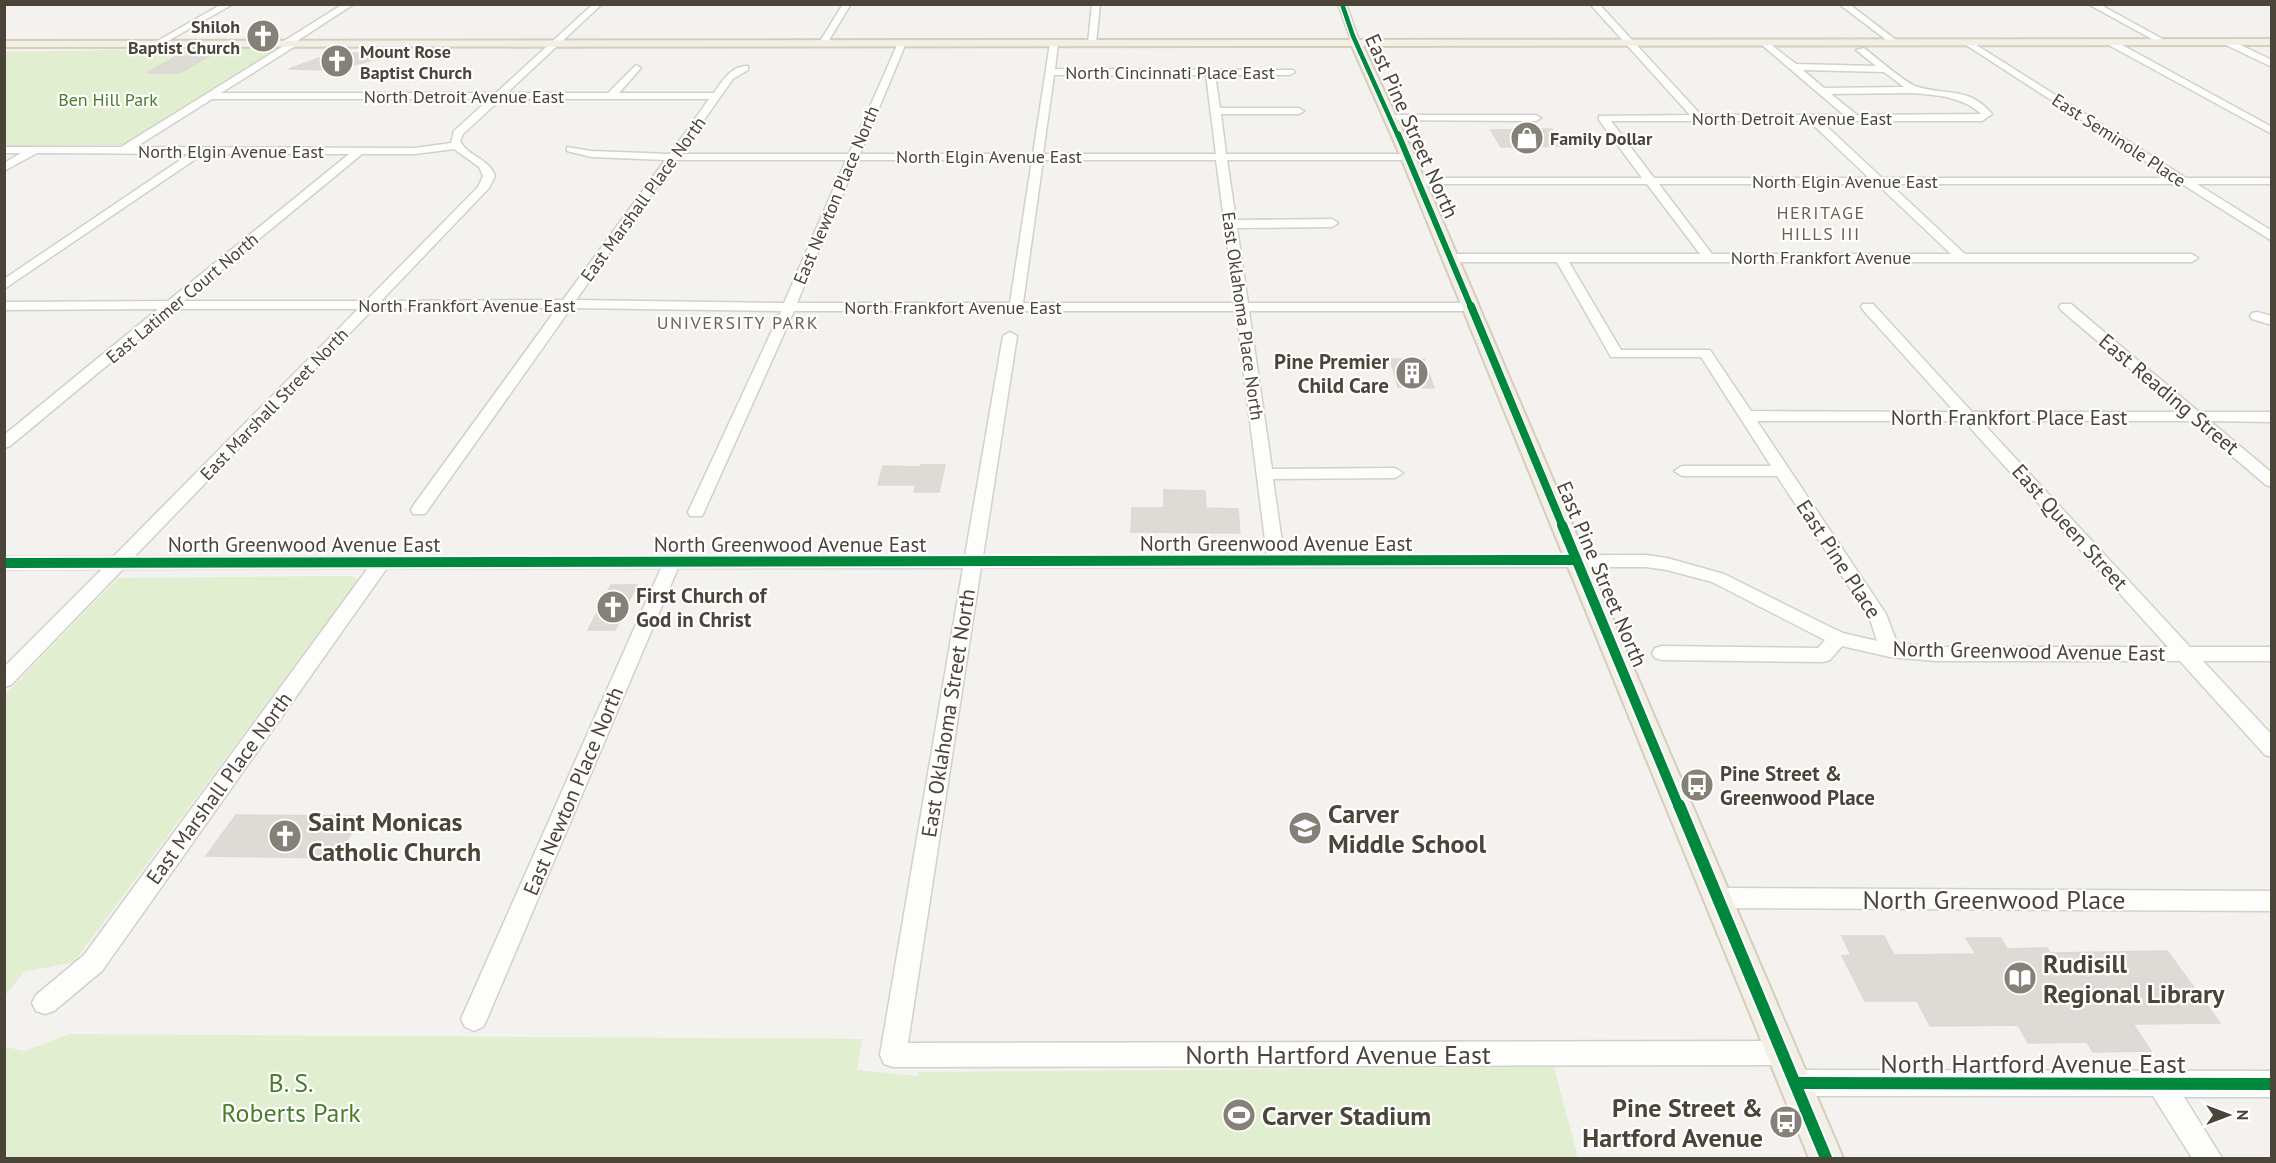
<svg xmlns="http://www.w3.org/2000/svg" width="2276" height="1163" font-family="'PT Sans',sans-serif">
<style>
.green{fill:#e1eecf}
.building{fill:#dedbd6;stroke:#dcd9d4;stroke-width:1.5}
.lines{fill:none;stroke-linecap:round;stroke-linejoin:round}
.minor-casing{stroke:#d2d0cb;stroke-width:3}
.major-casing{stroke:#d6cebb;stroke-width:4}
.minor{fill:#fdfdfc;fill-rule:evenodd}
.major{fill:#f2efe6;fill-rule:evenodd}
.cycleway-far4-casing{stroke:#fff;stroke-width:7}
.cycleway-far3-casing{stroke:#fff;stroke-width:8}
.cycleway-far2-casing{stroke:#fff;stroke-width:10}
.cycleway-far1-casing{stroke:#fff;stroke-width:14}
.cycleway-casing{stroke:#fff;stroke-width:16}
.cycleway-far4{stroke:#00873e;stroke-width:4.5}
.cycleway-far3{stroke:#00873e;stroke-width:6}
.cycleway-far2{stroke:#00873e;stroke-width:8}
.cycleway-far1{stroke:#00873e;stroke-width:10}
.cycleway{stroke:#00873e;stroke-width:12}
.labels{text-anchor:middle;dominant-baseline:central;stroke-width:4.5;stroke-linejoin:round;paint-order:stroke}
.far-poi-label{font-size:18px;font-weight:bold;fill:#4b4439;stroke:#fff;text-anchor:start}
.far-street-label{font-size:18px;fill:#4b4439;stroke:#fff}
.far-park-label{font-size:18px;fill:#4a7f2a;stroke:#fff}
.far-neighbourhood-label{font-size:18px;letter-spacing:1.5px;fill:#6e6250;stroke:#fff}
.street-label{font-size:21px;fill:#4b4439;stroke:#fff}
.poi-label{font-size:21px;font-weight:bold;fill:#4b4439;stroke:#fff;text-anchor:start}
.near-poi-label{font-size:26px;font-weight:bold;fill:#4b4439;stroke:#fff;text-anchor:start}
.near-street-label{font-size:26px;fill:#4b4439;stroke:#fff}
.near-park-label{font-size:26px;fill:#4a7f2a;stroke:#fff}
</style>
<rect width="100%" height="100%" fill="#f4f2ee"/>
<!-- green -->
<g class="green">
<polygon points="272,47 276,50 124,145 5,146 5,52"/>
<polygon points="352,576 358,580 74,962 24,972 5,996 5,695 118,578"/>
<polygon points="69,1034 862,1039 857,1070 917,1076 918,1072 1554,1067 1578,1158 5,1158 5,1047 25,1051"/>
</g>
<!-- building -->
<g class="building">
<polygon points="351,53 385,54 385,57 335,70 289,69 325,56"/>
<polygon points="177,56 209,56 180,73 147,73"/>
<polygon points="1552,129 1564,146 1501,147 1491,130"/>
<polygon points="1390,359 1424,359 1434,388 1398,387"/>
<polygon points="921,465 945,465 939,492 914,492 916,485 878,485 883,466 920,467"/>
<polygon points="1164,490 1205,491 1206,508 1238,509 1240,533 1131,532 1132,508 1164,508"/>
<polygon points="611,585 637,585 615,630 588,630"/>
<polygon points="236,815 362,816 336,858 206,856"/>
<polygon points="1842,936 1884,936 1894,955 1976,954 1966,938 2001,938 2007,949 2047,948 2050,953 2167,951 2220,1023 2133,1024 2151,1051 2093,1052 2087,1042 2028,1043 2018,1025 1930,1026 1917,1001 1865,1001 1842,956 1851,955"/>
</g>
<g class="lines">
<defs>
<g id="minor">
<polygon points="222,4 233,4 159,46 152,44"/>
<path d="M343 4H354L297 41V45L221 93H496L593 4H602L507 93H608L636 65 641 68 619 93H714C722 81 732 65 748 66V70L733 79 680 154H849L898 43 902 40 906 43 860 154H1033L1050 43 1054 40 1058 43 1055 69 1293 70 1295 72 1290 75H1215L1220 108H1299L1304 111 1299 114H1221L1226 154H1408L1413 157 1408 160H1227L1236 220 1332 219 1338 223 1332 227 1237 228 1248 303H1470L1477 307 1470 311H1249L1272 469 1395 468 1403 473 1395 478 1273 479 1284 556 1646 555 1667 558 1724 574 1824 624 1843 633 1877 641 1870 619 1777 476H1682L1674 471 1682 466H1771L1701 357H1611L1557 262H1450L1444 258 1450 254H1700L1647 184H1418L1412 181 1418 178H1642L1599 120V116L1690 115 1590 4H1599L1701 115H1844L1762 45V41L1765 40 1796 64 1876 66 1856 50 1864 48C1876 57 1906 84 1918 87 1947 96 1969 86 1992 114L1982 121H1821L1882 178H2171L1963 43 1970 41 2186 178H2272V184H2197L2272 231V241L2182 184H1890L1965 254H2192L2198 258 2192 262H1569L1621 350H1710L1751 411 1955 412 1863 310 1861 307 1863 304H1873L1972 412H2181L2061 310 2059 307 2061 304H2071L2199 412H2272V422L2210 421 2272 473V487L2266 485 2191 421H1981L2190 647H2272V661H2203L2272 735V757L2265 755 2180 661H1936L1890 657 1842 646 1830 660 1823 662 1662 660 1655 658 1652 653 1655 648 1662 646 1818 648 1825 640 1712 582 1667 570 1646 567H981L908 1043 1783 1041 1792 1044 1796 1053 1792 1062 1783 1065 893 1067 884 1064 880 1055 963 568H678L487 1019 483 1027 474 1031 465 1027 461 1019 661 568H387L102 971 54 1011 45 1014 36 1011 32 1003 36 995 84 955 368 568 123 569 11 685 4 687V667L102 569H4V557H113L358 309H175L10 446 4 448V435L158 309 4 310V302L168 301 349 154H203L4 289V279L189 154 37 153 4 171V163L21 153H4V147H121L285 45 284 41ZM1803 70 1884 72 1904 87 1824 88ZM1054 75H1206L1216 154H1043ZM1911 93C1936 95 1962 96 1981 114L1857 115 1831 94ZM212 99H489L454 131 451 143 415 148 136 147ZM501 99H709L670 154 591 151 567 147V151L591 157 665 160 563 300 381 301 489 188 495 176C488 157 468 157 460 141L463 134ZM1611 121H1809L1869 178H1654ZM454 149 479 167 483 176 478 187 366 301H184L362 154H415ZM676 160H846L784 303 576 300ZM857 160H1032L1010 303H797ZM1043 160H1216L1235 303H1023ZM1659 184H1877L1951 254H1712ZM557 308 413 506 411 510 413 514H425L571 308 781 311 688 512 690 516H702L704 512 794 311H1236L1267 556H983L1017 336 1010 332 1003 336 965 556 134 557 373 309ZM1757 421H1964L2168 647H1936L1897 643 1886 614Z"/>
<polygon points="843,4 851,4 826,45 820,45 819,43"/>
<polygon points="1092,4 1100,4 1096,43 1092,46 1088,43"/>
<polygon points="1338,4 1346,4 1360,43 1359,45 1352,43"/>
<polygon points="1839,4 1849,4 1900,43 1893,45"/>
<polygon points="2088,4 2099,4 2168,42 2161,44"/>
<polygon points="2107,40 2113,40 2272,127 2272,134 2107,44"/>
<polygon points="2224,40 2230,40 2272,60 2272,67 2224,44"/>
<polygon points="1391,115 1536,115 1541,118 1536,121 1387,120 1387,116"/>
<polygon points="2257,312 2272,316 2272,325 2252,319 2250,316 2252,313"/>
<polygon points="1717,888 2272,891 2272,911 1717,908 1709,905 1705,898 1709,891"/>
<polygon points="1795,1070 2272,1071 2272,1097 2184,1097 2222,1158 2192,1158 2153,1096 1795,1096 1786,1092 1782,1083 1786,1074"/>
</g>
<polygon id="major" points="2272,39 2272,45 1363,46 1415,157 1843,1158 1809,1158 1401,157 1352,46 4,47 4,41"/>
</defs>
<!-- minor casing -->
<use href="#minor" class="minor-casing"/>
<!-- major casing -->
<use href="#major" class="major-casing"/>
<!-- minor -->
<use href="#minor" class="minor"/>
<!-- major -->
<use href="#major" class="major"/>
<defs>
<polyline id="cycleway-far4" points="1342,4 1353,36 1398,136"/>
<polyline id="cycleway-far3" points="1398,134 1471,307"/>
<polyline id="cycleway-far2" points="1471,306 1563,527"/>
<g id="cycleway-far1">
<polyline points="1562,525 1679,807"/>
<polyline points="4,563 1576,560"/>
</g>
<g id="cycleway">
<polyline points="1679,805 1826,1158"/>
<polyline points="1795,1083 2272,1084"/>
</g>
</defs>
<!-- cycleway-far4 casing -->
<use href="#cycleway-far4" class="cycleway-far4-casing"/>
<!-- cycleway-far3 casing -->
<use href="#cycleway-far3" class="cycleway-far3-casing"/>
<!-- cycleway-far2 casing -->
<use href="#cycleway-far2" class="cycleway-far2-casing"/>
<!-- cycleway-far1 casing -->
<use href="#cycleway-far1" class="cycleway-far1-casing"/>
<!-- cycleway casing -->
<use href="#cycleway" class="cycleway-casing"/>
<!-- cycleway-far4 -->
<use href="#cycleway-far4" class="cycleway-far4"/>
<!-- cycleway-far3 -->
<use href="#cycleway-far3" class="cycleway-far3"/>
<!-- cycleway-far2 -->
<use href="#cycleway-far2" class="cycleway-far2"/>
<!-- cycleway-far1 -->
<use href="#cycleway-far1" class="cycleway-far1"/>
<!-- cycleway -->
<use href="#cycleway" class="cycleway"/>
</g>
<!-- icons -->
<defs>
<symbol id="church-disc" viewBox="-11 -11 22 22"><circle r="9.5" fill="#868178" stroke="#fff"/><path d="M-1.2-6h2.4v3.5h3.3v2.4h-3.3V6h-2.4V-.1h-3.3v-2.4h3.3Z" fill="#fff"/></symbol>
<symbol id="shop-disc" viewBox="-11 -11 22 22"><circle r="9.5" fill="#868178" stroke="#fff"/><path d="M-5-2.5h2.3a2.7 3.5 0 0 1 5.4 0H5L5.5 6h-11ZM-1.5-2.5h3a1.5 2.3 0 0 0-3 0Z" fill="#fff"/></symbol>
<symbol id="building-disc" viewBox="-11 -11 22 22"><circle r="9.5" fill="#868178" stroke="#fff"/><path d="M-4-6H4V6H1V3H-1V6H-4ZM-2.5-4.3h1.7v1.8h-1.7ZM.8-4.3h1.7v1.8H.8ZM-2.5-1h1.7V.8h-1.7ZM.8-1h1.7V.8H.8Z" fill="#fff"/></symbol>
<symbol id="bus-disc" viewBox="-11 -11 22 22"><circle r="9.5" fill="#868178" stroke="#fff"/><path d="M-5-6H5V4H4V6H2V4H-2V6H-4V4H-5ZM-3.5-4V0h7V-4ZM-3.5 1.2v1.5H-2V1.2ZM2 1.2v1.5H3.5V1.2Z" fill="#fff"/></symbol>
<symbol id="school-disc" viewBox="-11 -11 22 22"><circle r="9.5" fill="#868178" stroke="#fff"/><path d="M0-5L7-2L0 1L-7-2ZM-4 1L0 2.5L4 1V4Q0 6-4 4Z" fill="#fff"/></symbol>
<symbol id="library-disc" viewBox="-11 -11 22 22"><circle r="9.5" fill="#868178" stroke="#fff"/><path d="M-6-4Q-3-5.5-.7-3.5V5Q-3 3-6 4ZM6-4Q3-5.5 .7-3.5V5Q3 3 6 4Z" fill="#fff"/></symbol>
<symbol id="stadium-disc" viewBox="-11 -11 22 22"><circle r="9.5" fill="#868178" stroke="#fff"/><path d="M0-5a6.5 5 0 1 0 0 10a6.5 5 0 1 0 0-10ZM-3.5-1.8h7v3.6h-7Z" fill="#fff"/></symbol>
</defs>
<g fill-rule="evenodd">
<use href="#church-disc" x="244" y="17" width="38" height="38"/>
<use href="#church-disc" x="318" y="42" width="38" height="38"/>
<use href="#shop-disc" x="1508" y="119" width="38" height="38"/>
<use href="#building-disc" x="1393" y="354" width="38" height="38"/>
<use href="#church-disc" x="594" y="588" width="38" height="38"/>
<use href="#bus-disc" x="1678" y="766" width="38" height="38"/>
<use href="#school-disc" x="1286" y="809" width="38" height="38"/>
<use href="#church-disc" x="266" y="817" width="38" height="38"/>
<use href="#library-disc" x="2001" y="959" width="38" height="38"/>
<use href="#stadium-disc" x="1220" y="1096" width="38" height="38"/>
<use href="#bus-disc" x="1767" y="1103" width="38" height="38"/>
</g>
<g class="labels">
<!-- far-poi labels -->
<g class="far-poi-label">
<text x="240" y="26" text-anchor="end">Shiloh<tspan x="240" dy="21">Baptist Church</tspan></text>
<text x="360" y="51">Mount Rose<tspan x="360" dy="21">Baptist Church</tspan></text>
<text x="1550" y="138">Family Dollar</text>
</g>
<!-- far-street labels -->
<g class="far-street-label">
<text x="1170" y="72">North Cincinnati Place East</text>
<text x="464" y="96">North Detroit Avenue East</text>
<text x="1792" y="118">North Detroit Avenue East</text>
<text transform="translate(2119 140) rotate(33)">East Seminole Place</text>
<text x="231" y="151">North Elgin Avenue East</text>
<text x="989" y="156">North Elgin Avenue East</text>
<text x="1845" y="181">North Elgin Avenue East</text>
<text transform="translate(836 195) rotate(-67)">East Newton Place North</text>
<text transform="translate(643 199) rotate(-54)">East Marshall Place North</text>
<text x="1821" y="257">North Frankfort Avenue</text>
<text transform="translate(182 298) rotate(-40)">East Latimer Court North</text>
<text x="467" y="305">North Frankfort Avenue East</text>
<text x="953" y="307">North Frankfort Avenue East</text>
<text transform="translate(1243 316) rotate(82)">East Oklahoma Place North</text>
<text transform="translate(274 404) rotate(-46)">East Marshall Street North</text>
</g>
<!-- far-park labels -->
<g class="far-park-label">
<text x="108" y="99">Ben Hill Park</text>
</g>
<!-- far-neighbourhood labels -->
<g class="far-neighbourhood-label">
<text x="1821" y="212">HERITAGE<tspan x="1821" dy="21">HILLS III</tspan></text>
<text x="738" y="322">UNIVERSITY PARK</text>
</g>
<!-- street labels -->
<g class="street-label">
<text transform="translate(1412 126) rotate(66)">East Pine Street North</text>
<text transform="translate(2169 394) rotate(40)">East Reading Street</text>
<text x="2009" y="417">North Frankfort Place East</text>
<text transform="translate(2070 527) rotate(48)">East Queen Street</text>
<text x="1276" y="543">North Greenwood Avenue East</text>
<text x="304" y="544">North Greenwood Avenue East</text>
<text x="790" y="544">North Greenwood Avenue East</text>
<text transform="translate(1839 559) rotate(57)">East Pine Place</text>
<text transform="translate(1602 574) rotate(67)">East Pine Street North</text>
<text transform="translate(2029 651) rotate(1)">North Greenwood Avenue East</text>
<text transform="translate(948 713) rotate(-81)">East Oklahoma Street North</text>
<text transform="translate(219 788) rotate(-54)">East Marshall Place North</text>
<text transform="translate(573 791) rotate(-67)">East Newton Place North</text>
</g>
<!-- poi labels -->
<g class="poi-label">
<text x="1389" y="361" text-anchor="end">Pine Premier<tspan x="1389" dy="24">Child Care</tspan></text>
<text x="636" y="595">First Church of<tspan x="636" dy="24">God in Christ</tspan></text>
<text x="1720" y="773">Pine Street &amp;<tspan x="1720" dy="24">Greenwood Place</tspan></text>
</g>
<!-- near-poi labels -->
<g class="near-poi-label">
<text x="1328" y="813">Carver<tspan x="1328" dy="30">Middle School</tspan></text>
<text x="308" y="821">Saint Monicas<tspan x="308" dy="30">Catholic Church</tspan></text>
<text x="2043" y="963">Rudisill<tspan x="2043" dy="30">Regional Library</tspan></text>
<text x="1763" y="1107" text-anchor="end">Pine Street &amp;<tspan x="1763" dy="30">Hartford Avenue</tspan></text>
<text x="1262" y="1115">Carver Stadium</text>
</g>
<!-- near-street labels -->
<g class="near-street-label">
<text x="1994" y="899">North Greenwood Place</text>
<text x="1338" y="1054">North Hartford Avenue East</text>
<text x="2033" y="1063">North Hartford Avenue East</text>
</g>
<!-- near-park labels -->
<g class="near-park-label">
<text x="291" y="1082">B. S.<tspan x="291" dy="30">Roberts Park</tspan></text>
</g>
</g>
<!-- border -->
<rect width="2276" height="1163" fill="none" stroke="#4b4439" stroke-width="12"/>
<!-- north arrow -->
<g transform="translate(2228 1115) rotate(90)" stroke="#ffffff" stroke-width="4.5" paint-order="stroke">
<path d="M0-4.5L10 22L0 15L-10 22Z" fill="#4b4439"/>
<text y="-9" font-size="16" font-weight="bold" text-anchor="middle" fill="#4b4439">N</text>
</g>
</svg>
